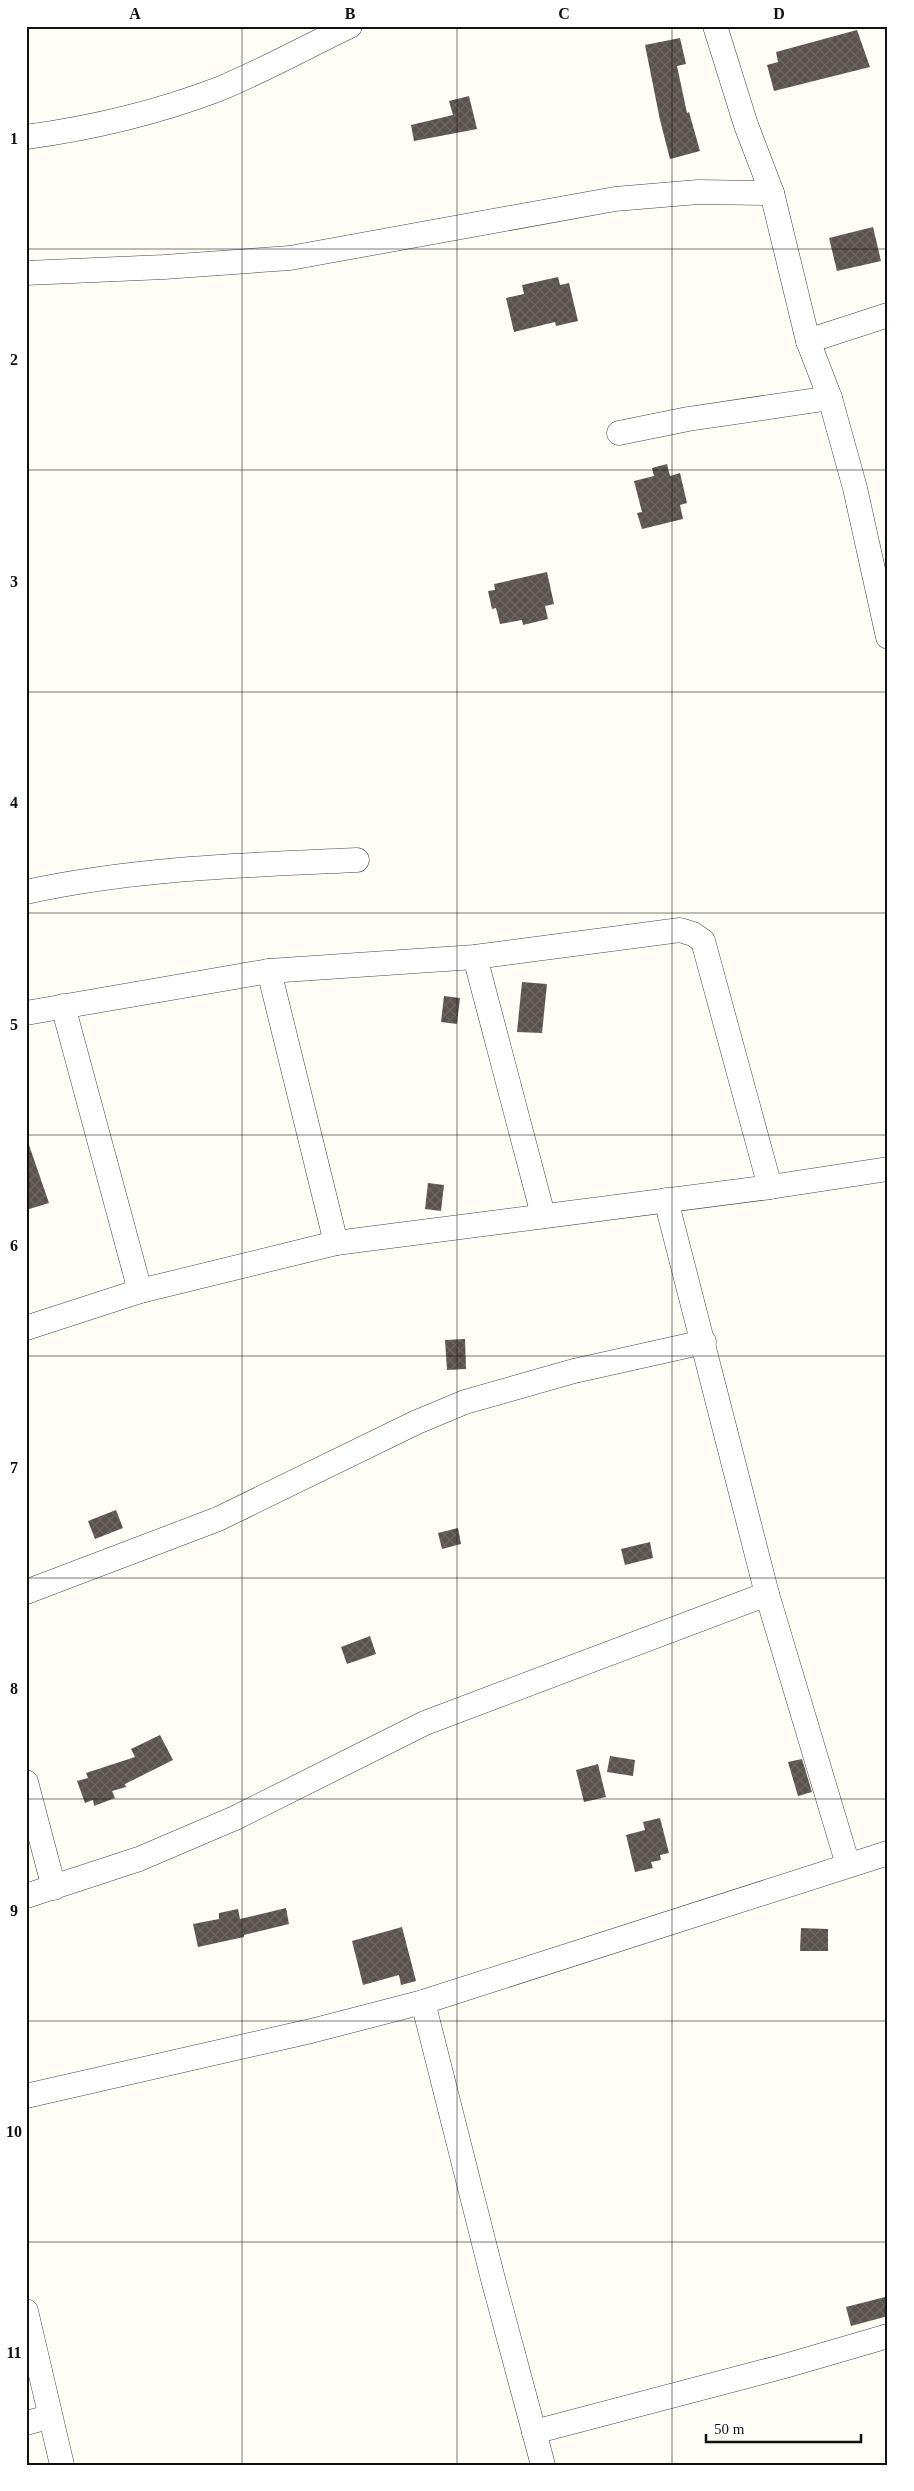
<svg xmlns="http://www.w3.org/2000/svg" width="914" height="2491" font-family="'Times New Roman',serif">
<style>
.building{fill:url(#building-cross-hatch)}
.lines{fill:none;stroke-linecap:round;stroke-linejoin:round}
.minor-casing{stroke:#444;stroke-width:25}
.minor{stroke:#fff;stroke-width:24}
.grid{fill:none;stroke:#111;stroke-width:1;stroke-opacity:0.55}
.neatline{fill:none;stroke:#111;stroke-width:2}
.grid-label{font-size:16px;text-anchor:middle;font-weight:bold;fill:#111}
</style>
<defs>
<pattern id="building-cross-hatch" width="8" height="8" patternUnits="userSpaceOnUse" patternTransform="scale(1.25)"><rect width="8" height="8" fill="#5a524d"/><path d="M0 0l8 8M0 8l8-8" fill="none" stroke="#6d6662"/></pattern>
</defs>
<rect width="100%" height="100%" fill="#fffdf5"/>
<!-- building -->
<g class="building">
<polygon points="857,30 870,67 774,91 767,65 778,62 776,52"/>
<polygon points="680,38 686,64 677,66 687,113 689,112 700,151 670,159 660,120 645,45"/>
<polygon points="469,96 477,129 414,141 411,125 453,115 449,101"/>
<polygon points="873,227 881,261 837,271 829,238"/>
<polygon points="558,277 560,285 569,283 578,321 556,326 555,322 514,332 506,298 524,294 522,285"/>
<polygon points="667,464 670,476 680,473 687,503 680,505 683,519 642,529 637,513 642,512 634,481 654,476 652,468"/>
<polygon points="547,572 554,604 545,606 548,619 523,625 522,620 500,624 496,608 492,609 488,591 495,590 494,584"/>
<polygon points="522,982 547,984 542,1033 517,1032"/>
<polygon points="444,996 460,998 457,1024 441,1022"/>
<polygon points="26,1145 29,1145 49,1203 26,1210"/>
<polygon points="428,1183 444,1185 441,1211 425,1209"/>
<polygon points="465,1339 466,1369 447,1370 445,1340"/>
<polygon points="116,1510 123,1528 95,1539 88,1521"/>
<polygon points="458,1528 461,1544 442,1549 438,1533"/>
<polygon points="650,1542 653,1558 625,1565 621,1549"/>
<polygon points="370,1636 376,1654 347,1664 341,1647"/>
<polygon points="160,1735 173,1760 125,1784 126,1787 112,1791 115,1798 94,1806 93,1800 85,1803 77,1781 88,1778 86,1773 135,1757 131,1749"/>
<polygon points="610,1756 635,1760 633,1776 607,1772"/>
<polygon points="802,1759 812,1792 798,1796 788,1762"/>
<polygon points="598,1764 606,1797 584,1802 576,1770"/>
<polygon points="660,1818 669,1853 660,1855 661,1860 651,1862 653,1868 635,1872 626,1835 645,1830 643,1822"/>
<polygon points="286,1908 289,1924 244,1935 244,1937 198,1947 193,1924 219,1919 219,1913 238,1909 240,1919"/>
<polygon points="402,1927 416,1981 401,1985 399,1975 363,1985 352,1941"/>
<polygon points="801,1928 828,1929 828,1951 800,1951"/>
<polygon points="885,2297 888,2316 851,2326 846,2307"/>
</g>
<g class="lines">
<defs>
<g id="minor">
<polyline points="715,26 746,125 772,193 808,341 830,398 855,488 888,637"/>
<path d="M26 137C93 128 156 113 219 89 263 71 306 47 350 26"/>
<polyline points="26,273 164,267 290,258 615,199 698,192 772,193"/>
<polyline points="808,341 888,315"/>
<polyline points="619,433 688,419 830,398"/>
<path d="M26 892C135 868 247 865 357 860"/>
<polyline points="475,957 543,1215"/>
<polyline points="269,971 336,1243"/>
<polyline points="63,1006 140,1291"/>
<polyline points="26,1013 269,971 475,957 680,930 693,934 703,941 770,1187"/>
<polyline points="666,1200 767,1594 848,1865"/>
<polyline points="26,1328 140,1291 336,1243 770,1187 888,1169"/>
<polyline points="26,1592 218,1519 417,1422 465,1402 574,1371 704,1342"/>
<polyline points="26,1782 54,1888"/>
<polyline points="26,1896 139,1859 235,1818 425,1723 767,1594"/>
<polyline points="423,2002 493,2279 543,2465"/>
<polyline points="26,2096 311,2031 423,2002 888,1853"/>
<polyline points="26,2311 62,2465"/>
<polyline points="26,2423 49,2417"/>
<polyline points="534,2432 785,2366 888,2336"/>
</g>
</defs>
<!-- minor casing -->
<use href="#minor" class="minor-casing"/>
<!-- minor -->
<use href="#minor" class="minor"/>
</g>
<!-- grid -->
<path class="grid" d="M242 26V2465M457 26V2465M672 26V2465M26 249H888M26 470H888M26 692H888M26 913H888M26 1135H888M26 1356H888M26 1578H888M26 1799H888M26 2021H888M26 2242H888"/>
<!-- border -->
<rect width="914" height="2491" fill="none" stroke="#ffffff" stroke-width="55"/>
<!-- scale -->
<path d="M706 2434v8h155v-8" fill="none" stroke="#111111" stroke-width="2.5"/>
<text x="714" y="2434" font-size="15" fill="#111111" stroke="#ffffff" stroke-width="4" paint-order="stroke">50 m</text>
<rect x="28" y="28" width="858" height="2436" class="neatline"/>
<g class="grid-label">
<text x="135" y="19">A</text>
<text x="350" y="19">B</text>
<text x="564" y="19">C</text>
<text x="779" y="19">D</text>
<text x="14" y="144">1</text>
<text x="14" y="365">2</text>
<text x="14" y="587">3</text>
<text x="14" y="808">4</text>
<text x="14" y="1030">5</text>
<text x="14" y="1251">6</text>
<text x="14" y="1473">7</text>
<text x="14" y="1694">8</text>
<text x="14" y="1916">9</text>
<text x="14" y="2137">10</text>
<text x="14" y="2358">11</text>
</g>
</svg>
